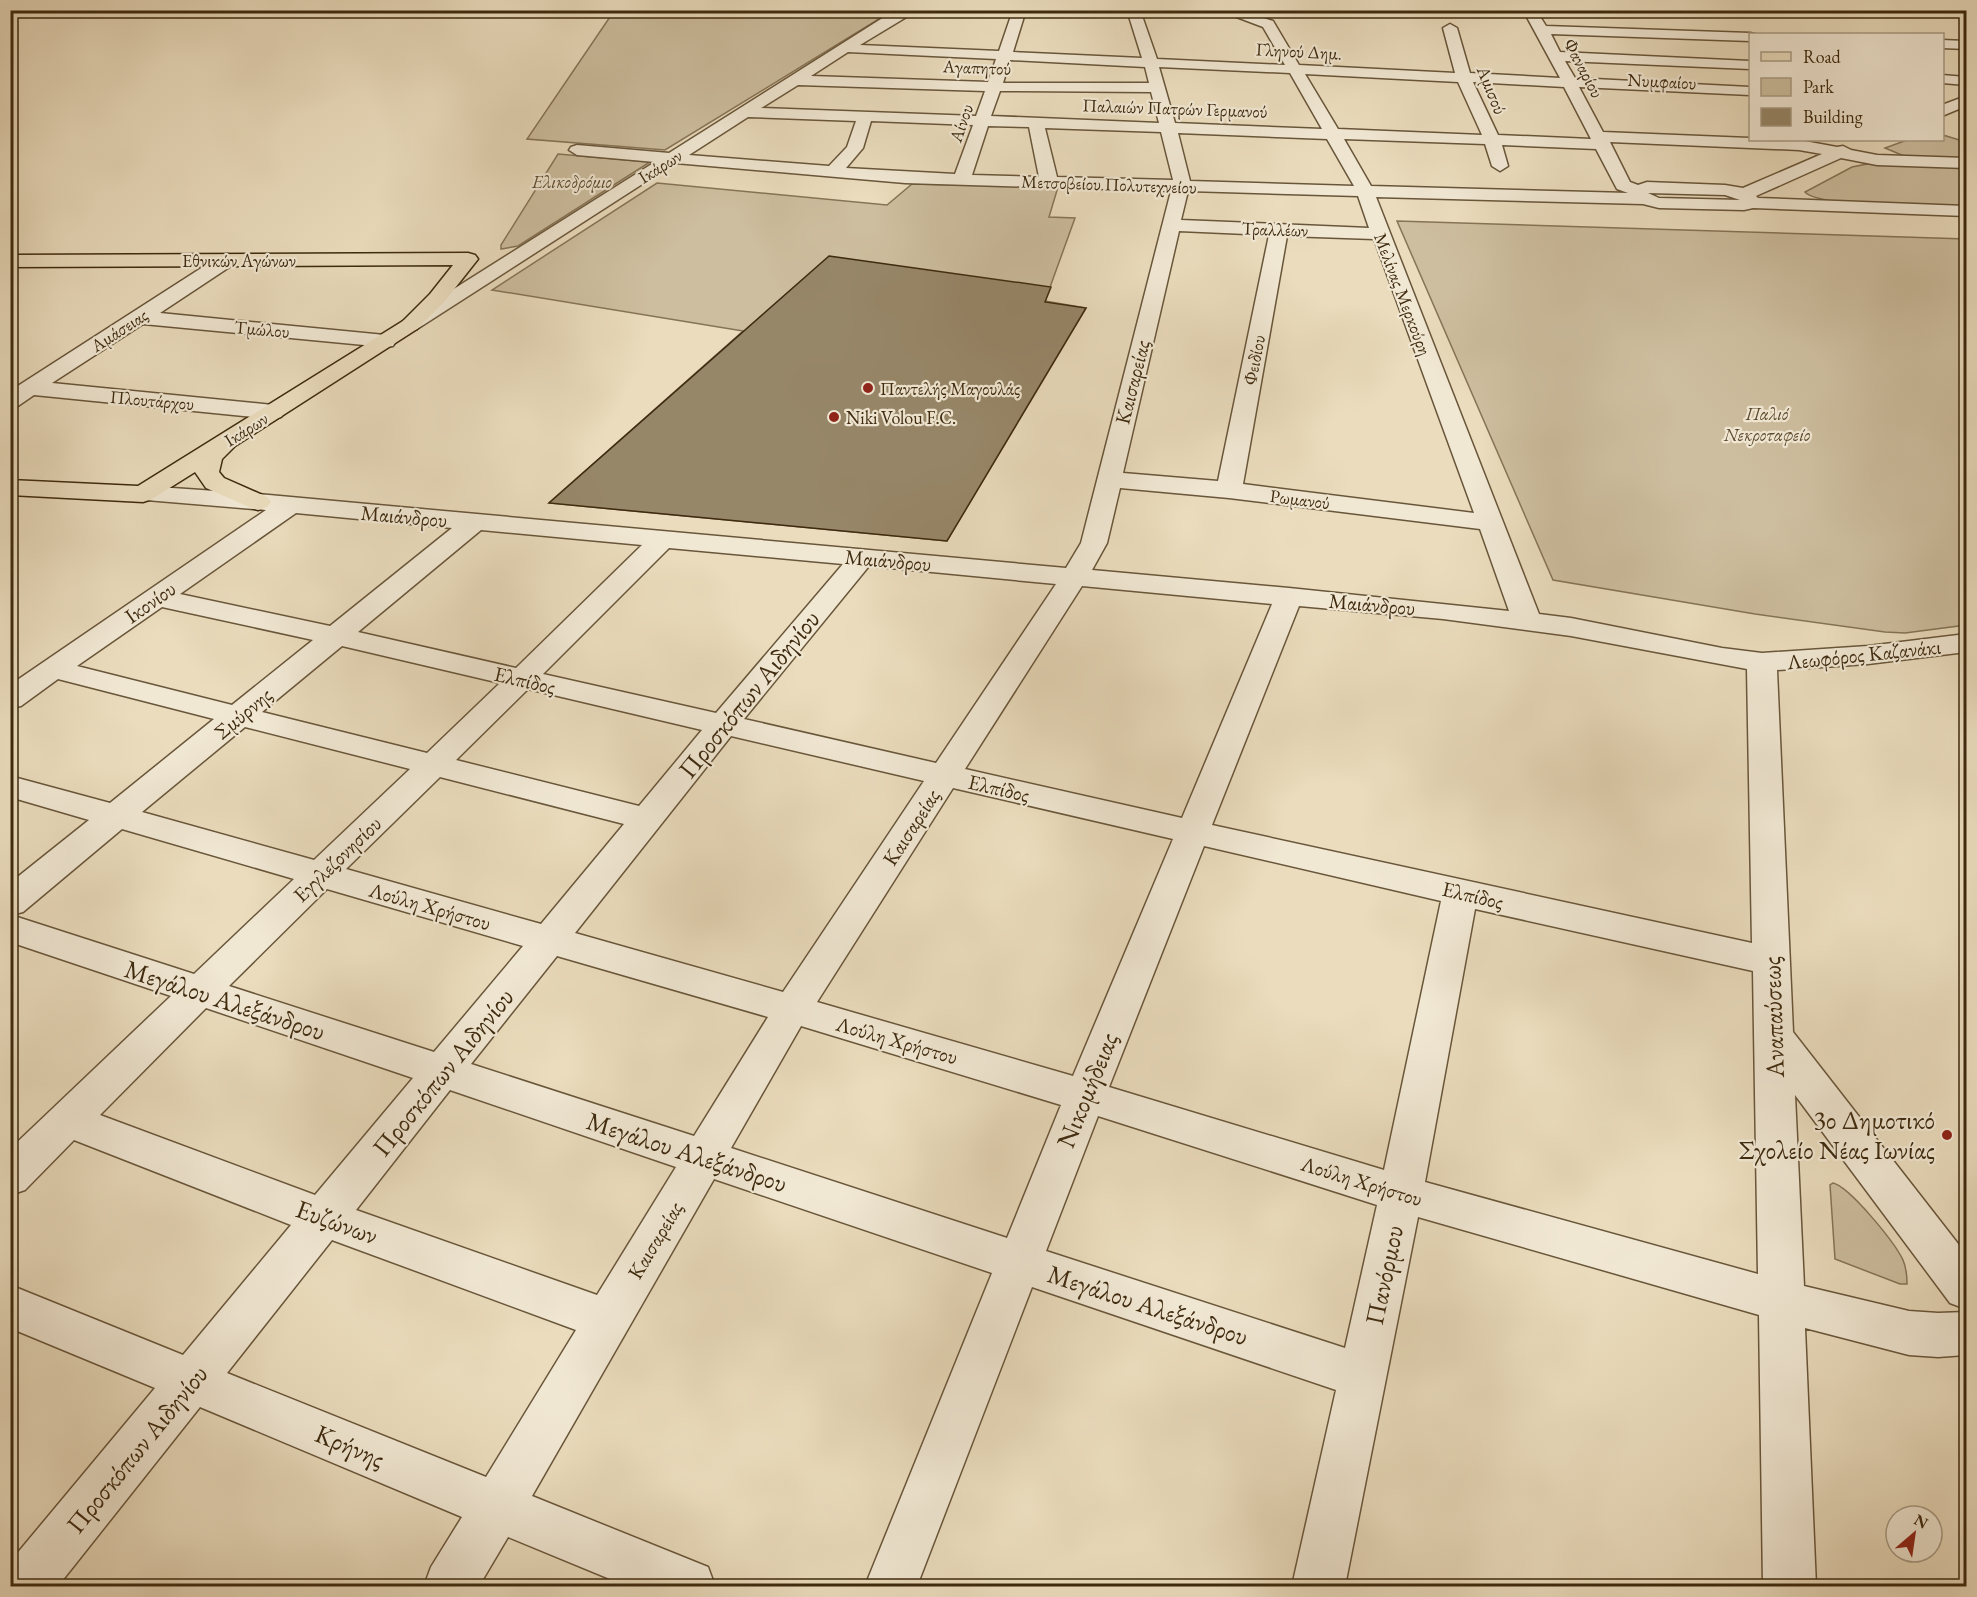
<svg xmlns="http://www.w3.org/2000/svg" width="1977" height="1597" font-family="'EB Garamond',serif">
<style>
.green{fill:#cdbe9f;stroke:#867457;stroke-width:1.5}
.building{fill:#978769;stroke:#3e2a0f;stroke-width:1.5}
.lines{fill:none;stroke-linecap:round;stroke-linejoin:round}
.minor-casing{stroke:#69563a;stroke-width:3}
.major-casing{stroke:#3e2a0f;stroke-width:3}
.minor{fill:#f1e8d4;fill-rule:evenodd}
.major{fill:#eadcbd;fill-rule:evenodd}
.poi-dot{fill:#8f2418;stroke:#f1e8d4;stroke-width:2}
.labels{text-anchor:middle;dominant-baseline:central;stroke-width:4.5;stroke-linejoin:round;paint-order:stroke}
.far-street-label{font-size:18px;fill:#3e2a0f;stroke:#f1e8d4}
.far-park-label{font-size:18px;font-style:italic;fill:#5b482c;stroke:#f1e8d4}
.far-poi-label{font-size:18px;fill:#3e2a0f;stroke:#f1e8d4;text-anchor:start}
.street-label{font-size:21px;fill:#3e2a0f;stroke:#f1e8d4}
.near-street-label{font-size:26px;fill:#3e2a0f;stroke:#f1e8d4}
.near-poi-label{font-size:26px;fill:#3e2a0f;stroke:#f1e8d4;text-anchor:end}
</style>
<rect width="100%" height="100%" fill="#eadcbd"/>
<filter id="stains"><feTurbulence type="fractalNoise" baseFrequency=".00333" numOctaves="4"/><feColorMatrix values="0 0 0 0 .2 0 0 0 0 .09 0 0 0 0 .02 0 0 0 .5 -.17"/></filter>
<radialGradient id="worn" r=".72"><stop offset=".6" stop-color="#630" stop-opacity="0"/><stop offset="1" stop-color="#630" stop-opacity=".3"/></radialGradient>
<!-- green -->
<g class="green">
<polygon points="614,11 614,10 892,11 665,150 527,139"/>
<polygon points="1943,135 1966,142 1966,162 1916,161 1885,148 1907,140 1942,140"/>
<polygon points="558,154 650,162 518,246 501,249 501,245"/>
<path d="M1867 164 1966 167V206C1940 206 1818 208 1805 192L1852 167Z"/>
<polygon points="657,183 887,205 912,184 1058,187 1049,217 1075,218 1045,301 1086,308 947,541 549,503 743,331 492,290"/>
<polygon points="1397,221 1966,239 1966,625 1905,633 1885,632 1755,614 1553,580"/>
<path d="M1833 1183C1850 1187 1895 1243 1903 1260 1906 1267 1907 1276 1907 1284H1900L1835 1259 1830 1185Z"/>
</g>
<!-- building -->
<polygon class="building" points="829,256 1051,287 1045,302 1086,308 947,541 549,503"/>
<g class="lines">
<defs>
<g id="minor">
<path d="M900 10H918L860 45 999 51 1013 10H1026L1013 52 1142 58 1127 10H1140L1157 59 1285 65 1263 27 1218 10H1239L1273 21 1299 65 1455 73 1443 28 1450 24 1457 28 1470 73 1560 78 1523 10H1536L1546 26 1750 33 1755 34H1750V41L1551 34 1560 52 1750 61V69L1565 61 1575 78 1750 87V95L1579 87 1603 132 1799 140 1837 147 1843 146 1851 150 1877 155 1966 158V168L1877 165 1841 158 1756 196 1758 198 1966 206V216L1753 208 1744 210 1659 208 1643 204 1376 197 1539 614 1571 618 1722 648 1762 653 1868 646 1966 634V652L1868 664 1777 670 1793 1032 1966 1254V1309L1950 1303 1795 1095 1804 1286 1909 1311 1938 1313 1966 1312V1355L1938 1357 1909 1355 1805 1328 1816 1586H1763L1759 1315 1418 1217 1345 1586H1292L1336 1390 1032 1287 917 1586H865L992 1273 714 1179 532 1496 708 1567 715 1586H627L508 1537 479 1586H424L431 1567 462 1517 200 1407 58 1586H10V1562L155 1388 10 1328V1285L183 1355 291 1225 74 1140 25 1190 10 1195V1149L171 996 10 942V883L89 820 10 797V776L110 803 214 719 58 679 21 706 10 708V685L266 510 134 499 130 494 134 489 143 486 258 494 1066 568 1081 543 1171 191 905 183 675 163 417 329 410 331 403 329 400 325 403 321 655 162 577 155 569 150 571 147 577 145 669 153 881 19ZM848 52 996 59 988 82 811 76ZM1010 60 1145 67 1149 83H1003ZM1159 67 1290 73 1322 129 1175 123ZM1305 74 1458 82 1482 135 1338 129ZM1473 82 1564 87 1591 139 1498 135ZM798 85 985 91 976 116 761 108ZM1000 91 1151 92 1159 123 991 116ZM748 117 856 121 847 147 829 166 689 155ZM871 121 973 125 955 174 846 168 863 148ZM988 126 1029 127 1039 177 972 175ZM1045 128 1161 132 1173 180 1057 177ZM1178 133 1327 139 1354 186 1190 181ZM1344 139 1485 144 1492 166 1500 171 1508 166 1502 145 1596 149 1617 189 1628 193 1371 186ZM1610 142 1799 150 1822 154 1743 188 1725 185 1647 182 1638 185 1630 182ZM1188 191 1358 196 1369 228 1181 220ZM1648 193 1725 195 1740 200 1659 198ZM1179 231 1269 235 1218 481 1123 473ZM1287 236 1374 239 1474 513 1243 484ZM1120 488 1229 498 1480 529 1509 611 1289 588 1092 570 1107 543ZM296 513 452 528 330 626 180 594ZM481 530 642 545 516 668 358 632ZM669 548 843 564 716 713 543 674ZM869 566 1056 584 936 763 744 719ZM1082 586 1272 604 1182 818 965 769ZM1299 606 1443 619 1571 636 1747 669 1752 943 1212 825ZM162 607 313 640 232 705 77 666ZM342 646 500 683 427 753 262 712ZM528 689 702 730 639 806 456 760ZM245 727 410 769 314 860 142 812ZM731 736 924 781 783 992 575 933ZM440 777 624 824 541 924 346 869ZM953 788 1173 839 1073 1076 817 1002ZM122 829 294 879 194 974 11 915 23 912ZM1204 846 1441 901 1384 1170 1109 1087ZM327 889 523 946 434 1052 229 986ZM1475 909 1753 971 1758 1274 1425 1182ZM557 956 768 1017 694 1136 471 1064ZM206 1008 413 1078 315 1195 100 1115ZM801 1026 1061 1105 1007 1238 731 1148ZM450 1090 676 1167 597 1295 356 1210ZM1098 1116 1377 1205 1345 1348 1046 1251ZM332 1240 576 1330 486 1477 227 1373Z"/>
<polygon points="1942,40 1966,41 1966,49 1942,48"/>
<polygon points="1942,75 1966,77 1966,85 1942,83"/>
<polygon points="1966,96 1966,106 1942,116 1942,105"/>
<polygon points="227,254 234,256 237,260 234,264 160,313 385,335 393,336 396,341 393,346 385,347 143,324 52,383 273,405 281,407 285,412 281,417 273,419 34,395 18,406 10,408 10,391 220,256"/>
</g>
<polygon id="major" points="468,253 475,255 478,259 444,302 417,329 235,446 222,459 219,472 224,478 267,497 271,502 267,507 258,510 249,507 206,488 195,472 152,499 143,502 10,495 10,480 138,486 403,321 430,294 453,265 10,267 10,255"/>
</defs>
<!-- minor casing -->
<use href="#minor" class="minor-casing"/>
<!-- major casing -->
<use href="#major" class="major-casing"/>
<!-- minor -->
<use href="#minor" class="minor"/>
<!-- major -->
<use href="#major" class="major"/>
</g>
<!-- markers -->
<g class="poi-dot">
<circle cx="868" cy="388" r="6"/>
<circle cx="834" cy="417" r="6"/>
<circle cx="1947" cy="1135" r="6"/>
</g>
<g class="labels">
<!-- far-street labels -->
<g class="far-street-label">
<text transform="translate(1299 51) rotate(3)">Γληνού Δημ.</text>
<text transform="translate(977 67) rotate(2)">Αγαπητού</text>
<text transform="translate(1584 68) rotate(62)">Φαναρίου</text>
<text transform="translate(1662 81) rotate(3)">Νυμφαίου</text>
<text transform="translate(1492 90) rotate(68)">Αμισού</text>
<text transform="translate(1175 108) rotate(2)">Παλαιών Πατρών Γερμανού</text>
<text transform="translate(961 123) rotate(-71)">Αίνου</text>
<text transform="translate(660 166) rotate(-32)">Ικάρων</text>
<text transform="translate(1109 184) rotate(2)">Μετσοβείου Πολυτεχνείου</text>
<text transform="translate(1275 229) rotate(2)">Τραλλέων</text>
<text x="239" y="260">Εθνικών Αγώνων</text>
<text transform="translate(1403 294) rotate(69)">Μελίνας Μερκούρη</text>
<text transform="translate(262 329) rotate(5)">Τμώλου</text>
<text transform="translate(119 330) rotate(-33)">Αμάσειας</text>
<text transform="translate(1254 360) rotate(-79)">Φειδίου</text>
<text transform="translate(152 400) rotate(5)">Πλουτάρχου</text>
<text transform="translate(246 429) rotate(-32)">Ικάρων</text>
<text transform="translate(1300 499) rotate(7)">Ρωμανού</text>
</g>
<!-- far-park labels -->
<g class="far-park-label">
<text x="572" y="181">Ελικοδρόμιο</text>
<text x="1767" y="413">Παλιό<tspan x="1767" dy="21">Νεκροταφείο</tspan></text>
</g>
<!-- far-poi labels -->
<g class="far-poi-label">
<text x="880" y="388">Παντελής Μαγουλάς</text>
<text x="846" y="417">Niki Volou F.C.</text>
</g>
<!-- street labels -->
<g class="street-label">
<text transform="translate(1132 382) rotate(-76)">Καισαρείας</text>
<text transform="translate(404 516) rotate(5)">Μαιάνδρου</text>
<text transform="translate(888 560) rotate(5)">Μαιάνδρου</text>
<text transform="translate(150 602) rotate(-35)">Ικονίου</text>
<text transform="translate(1372 604) rotate(5)">Μαιάνδρου</text>
<text transform="translate(1864 654) rotate(-6)">Λεωφόρος Καζανάκι</text>
<text transform="translate(525 680) rotate(13)">Ελπίδος</text>
<text transform="translate(243 713) rotate(-40)">Σμύρνης</text>
<text transform="translate(999 788) rotate(13)">Ελπίδος</text>
<text transform="translate(911 827) rotate(-57)">Καισαρείας</text>
<text transform="translate(337 859) rotate(-44)">Εγγλεζονησίου</text>
<text transform="translate(1473 895) rotate(13)">Ελπίδος</text>
<text transform="translate(430 906) rotate(16)">Λούλη Χρήστου</text>
<text transform="translate(897 1040) rotate(16)">Λούλη Χρήστου</text>
<text transform="translate(1362 1181) rotate(17)">Λούλη Χρήστου</text>
<text transform="translate(655 1240) rotate(-59)">Καισαρείας</text>
</g>
<!-- near-street labels -->
<g class="near-street-label">
<text transform="translate(749 694) rotate(-51)">Προσκόπων Αιδηνίου</text>
<text transform="translate(225 1000) rotate(18)">Μεγάλου Αλεξάνδρου</text>
<text transform="translate(1773 1017) rotate(-92)">Αναπαύσεως</text>
<text transform="translate(443 1072) rotate(-51)">Προσκόπων Αιδηνίου</text>
<text transform="translate(1087 1090) rotate(-68)">Νικομήδειας</text>
<text transform="translate(687 1152) rotate(18)">Μεγάλου Αλεξάνδρου</text>
<text transform="translate(337 1222) rotate(20)">Ευζώνων</text>
<text transform="translate(1384 1275) rotate(-78)">Πανόρμου</text>
<text transform="translate(1148 1305) rotate(18)">Μεγάλου Αλεξάνδρου</text>
<text transform="translate(350 1446) rotate(23)">Κρήνης</text>
<text transform="translate(137 1449) rotate(-51)">Προσκόπων Αιδηνίου</text>
</g>
<!-- near-poi labels -->
<g class="near-poi-label">
<text x="1935" y="1120">3ο Δημοτικό<tspan x="1935" dy="30">Σχολείο Νέας Ιωνίας</tspan></text>
</g>
</g>
<!-- margin -->
<rect width="1977" height="1597" fill="none" stroke="#eadcbd" stroke-width="36"/>
<rect x="12" y="12" width="1953" height="1573" fill="none" stroke="#3e2a0f" stroke-width="3"/>
<rect x="18" y="18" width="1941" height="1561" fill="none" stroke="#3e2a0f" stroke-width="1.5"/>
<!-- legend -->
<rect x="1749" y="33" width="195" height="108" fill="#f1e8d4" stroke="#a99c85" stroke-width="1.5"/>
<rect x="1761" y="52" width="30" height="9" fill="#eadcbd" stroke="#a99c85" stroke-width="1.5"/>
<text x="1803" y="63" font-size="18" fill="#3e2a0f">Road</text>
<rect x="1761" y="78" width="30" height="18" fill="#cdbe9f" stroke="#a99c85" stroke-width="1.5"/>
<text x="1803" y="93" font-size="18" fill="#3e2a0f">Park</text>
<rect x="1761" y="108" width="30" height="18" fill="#978769" stroke="#a99c85" stroke-width="1.5"/>
<text x="1803" y="123" font-size="18" fill="#3e2a0f">Building</text>
<!-- north arrow -->
<g transform="translate(1914 1534) rotate(29)"><circle r="28" fill="#f1e8d4" stroke="#a99c85" stroke-width="1.5"/>
<path d="M0-4.5L10 22L0 15L-10 22Z" fill="#8f2418"/>
<text y="-9" font-size="16" font-weight="bold" text-anchor="middle" fill="#3e2a0f">N</text>
</g>
<rect width="100%" height="100%" filter="url(#stains)"/>
<rect width="100%" height="100%" fill="url(#worn)"/>
</svg>
